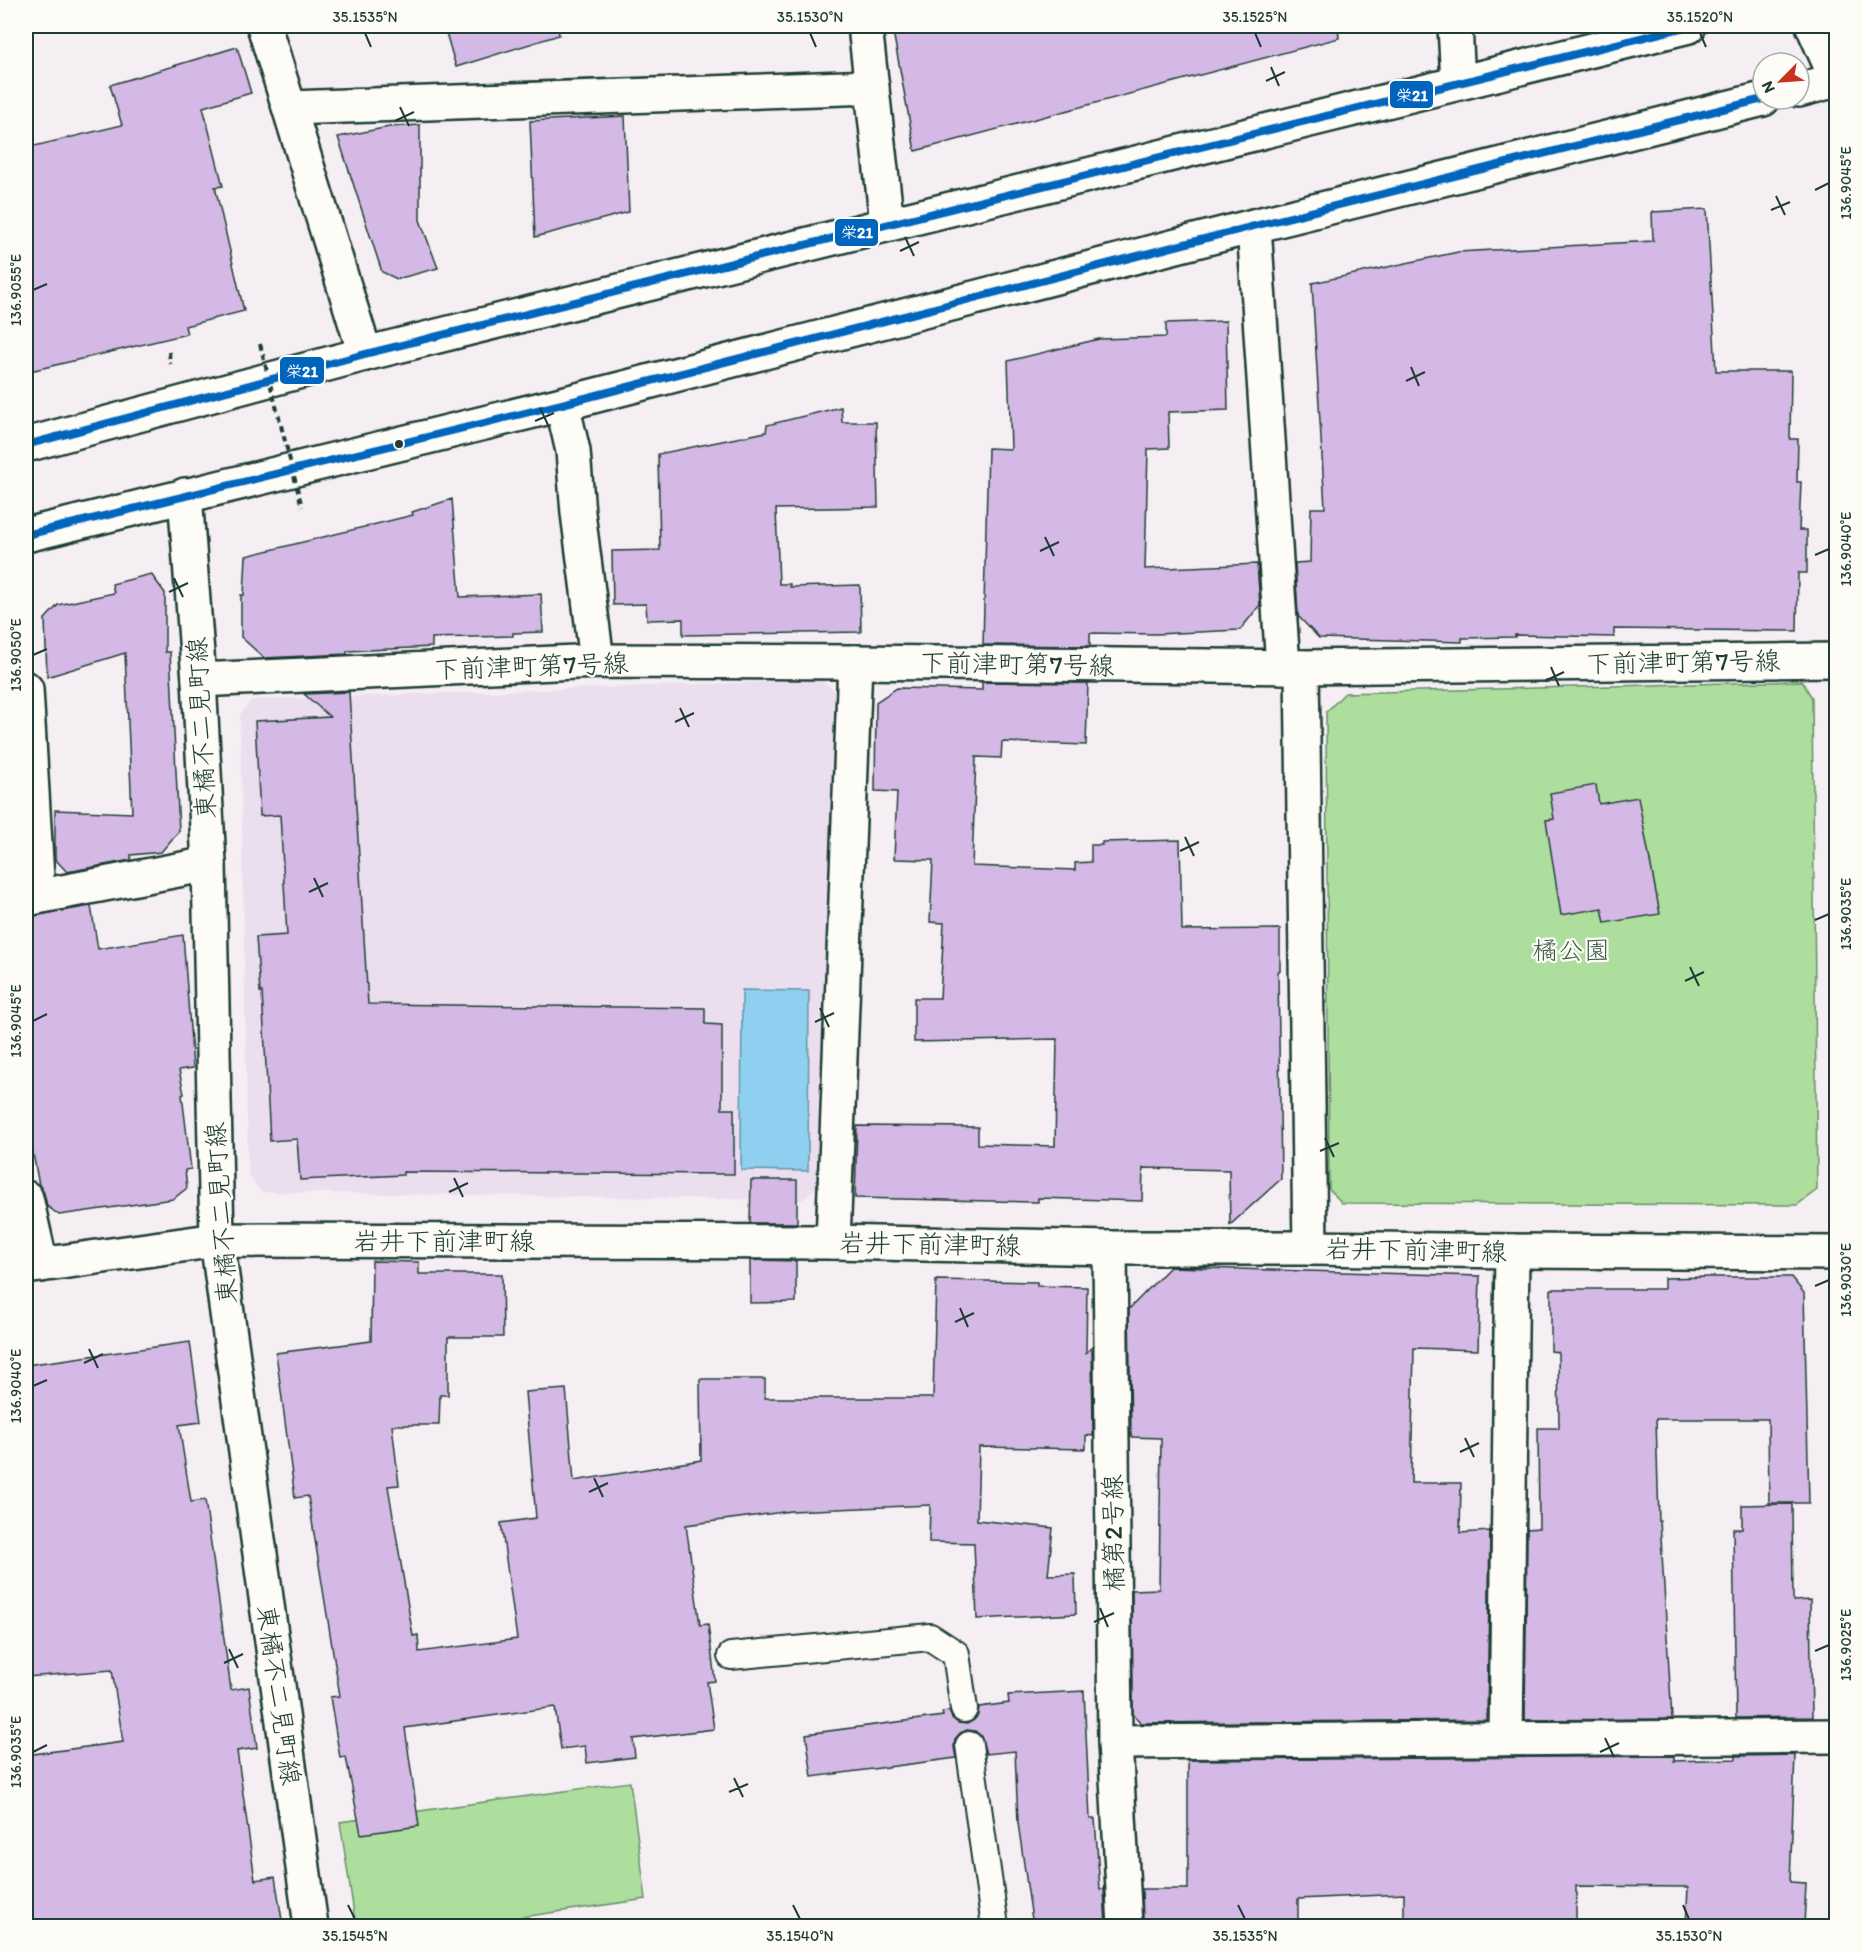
<svg xmlns="http://www.w3.org/2000/svg" width="1862" height="1952" font-family="Itim,'Klee One',sans-serif">
<style>
.built{fill:#ebdeef}
.green{fill:#aede9e;stroke:#668e69;stroke-width:1.5}
.water{fill:#8fd0f0;stroke:#6295a5;stroke-width:1.5}
.building{fill:#d4b8e5;stroke:#1f3d34;stroke-width:1.5}
.lines{fill:none;stroke-linecap:round;stroke-linejoin:round}
.service-casing{stroke:#1f3d34;stroke-width:30}
.minor-casing{stroke:#1f3d34;stroke-width:38}
.tertiary-casing{stroke:#1f3d34;stroke-width:38}
.path{stroke:#1f3d34;stroke-width:4;stroke-dasharray:6 4.5;stroke-linecap:butt}
.service{stroke:#fdfcf7;stroke-width:26}
.minor{stroke:#fdfcf7;stroke-width:33}
.tertiary{stroke:#fdfcf7;stroke-width:33}
.path-bridge{stroke:#1f3d34;stroke-width:4;stroke-dasharray:6 4.5;stroke-linecap:butt}
.bus-1-casing{stroke:#fdfcf7;stroke-width:12}
.bus-1{stroke:#0065bd;stroke-width:8}
.ticks{fill:none;stroke:#1f3d34;stroke-width:2}
.bus-dot{fill:#1f3d34;stroke:#fdfcf7;stroke-width:2}
.labels{text-anchor:middle;dominant-baseline:central;stroke-width:4.5;stroke-linejoin:round;paint-order:stroke}
.street-label{font-size:26px;fill:#1f3d34;stroke:#fdfcf7}
.park-label{font-size:26px;fill:#3c5d49;stroke:#fdfcf7}
.line-badge{stroke:#fdfcf7;stroke-width:2}
.badge-label{font-size:16px;text-anchor:middle;font-weight:bold;fill:#fff}
.neatline{fill:none;stroke:#1f3d34;stroke-width:2}
.ticks-label{font-size:15px;text-anchor:middle;fill:#1f3d34}
</style>
<rect width="100%" height="100%" fill="#f5eef3"/>
<filter id="ink" filterUnits="userSpaceOnUse"><feTurbulence type="fractalNoise" baseFrequency=".0167" numOctaves="2"/><feDisplacementMap in="SourceGraphic" scale="12" xChannelSelector="R" yChannelSelector="G"/><feConvolveMatrix kernelMatrix="1 2 1 2 8 2 1 2 1" color-interpolation-filters="sRGB"/></filter>
<g filter="url(#ink)">
<!-- built -->
<polygon class="built" points="822,680 834,691 821,1183 802,1200 261,1192 248,1174 240,715 251,700"/>
<!-- green -->
<g class="green">
<polygon points="1802,681 1812,698 1817,1190 1797,1205 1342,1203 1329,1189 1326,712 1345,693"/>
<polygon points="630,1782 646,1899 459,1926 356,1926 340,1822"/>
</g>
<!-- water -->
<polygon class="water" points="742,990 809,991 808,1171 741,1170"/>
<!-- building -->
<g class="building">
<polygon points="444,26 558,26 559,35 456,67"/>
<polygon points="892,26 1338,26 1339,38 915,151"/>
<polygon points="237,47 251,93 203,107 223,186 215,187 244,311 185,326 187,334 26,372 26,148 122,125 110,85"/>
<polygon points="625,116 629,212 535,237 530,121"/>
<polygon points="420,125 420,220 438,268 397,279 382,272 338,137 389,127"/>
<polygon points="1707,209 1716,371 1791,371 1790,439 1798,439 1797,482 1801,482 1799,530 1807,530 1807,573 1798,573 1797,631 1614,629 1614,637 1515,635 1515,637 1462,638 1462,642 1319,638 1298,616 1295,563 1310,562 1311,508 1325,508 1312,283 1458,252 1653,241 1652,212"/>
<polygon points="1226,321 1228,410 1168,412 1169,448 1148,449 1145,569 1257,564 1260,605 1240,630 1156,634 1090,633 1090,646 983,645 988,448 1011,449 1008,361 1099,339 1166,337 1166,323"/>
<polygon points="841,407 842,422 876,422 878,507 776,509 779,584 790,584 790,587 860,585 861,632 683,635 683,619 647,620 646,604 613,605 612,551 660,550 658,454 766,432 767,425"/>
<polygon points="452,499 460,597 541,594 543,632 513,633 513,636 432,638 432,647 347,651 347,654 264,658 241,637 241,595 244,595 246,556 413,515 412,512"/>
<polygon points="151,574 165,593 165,652 170,652 179,831 161,852 131,855 131,860 67,872 55,859 55,810 132,813 125,653 47,677 45,619 58,605 114,593 112,584"/>
<polygon points="982,682 1088,683 1086,745 1002,742 1001,758 976,757 972,866 1075,870 1075,863 1091,862 1091,845 1102,845 1102,842 1180,840 1182,930 1280,929 1280,971 1278,971 1281,1179 1230,1225 1229,1170 1143,1168 1142,1201 1038,1198 1038,1202 1034,1202 855,1198 857,1126 978,1127 978,1144 1055,1146 1057,1039 914,1042 914,998 940,998 944,923 930,922 933,860 894,859 897,792 875,791 876,702 897,688 982,690"/>
<polygon points="349,692 368,1004 705,1008 705,1024 722,1025 722,1109 734,1109 734,1174 403,1172 403,1175 300,1180 297,1139 270,1141 262,992 260,992 256,937 287,935 280,815 260,816 255,721 330,717 304,694"/>
<polygon points="1596,785 1599,804 1638,797 1660,914 1605,923 1602,908 1561,915 1546,820 1554,819 1550,793"/>
<polygon points="91,906 98,949 183,935 193,1068 179,1070 184,1094 182,1095 191,1169 185,1170 187,1188 173,1199 59,1215 47,1206 44,1193 39,1185 26,1117 26,917"/>
<polygon points="751,1180 797,1180 797,1223 750,1223"/>
<polygon points="750,1260 796,1261 796,1302 750,1303"/>
<polygon points="372,1261 419,1262 419,1274 502,1274 503,1337 448,1337 448,1395 440,1395 439,1425 392,1425 399,1485 388,1486 413,1636 418,1635 419,1652 517,1639 501,1523 536,1518 525,1392 566,1389 574,1481 701,1460 700,1379 765,1379 765,1398 933,1398 936,1280 1037,1282 1037,1286 1087,1287 1086,1353 1092,1347 1093,1436 1086,1435 1086,1449 979,1447 977,1520 1053,1528 1048,1575 1075,1574 1076,1614 977,1619 974,1543 929,1542 930,1505 791,1511 686,1525 700,1625 708,1624 715,1681 707,1682 714,1729 633,1739 635,1757 587,1763 585,1746 561,1749 555,1707 405,1728 419,1826 361,1834 346,1757 340,1758 330,1697 340,1696 308,1496 295,1498 276,1353 371,1341"/>
<polygon points="1170,1267 1480,1276 1478,1350 1414,1348 1411,1483 1461,1483 1460,1533 1490,1531 1487,1720 1141,1723 1133,1714 1132,1590 1159,1589 1161,1438 1131,1437 1129,1309"/>
<polygon points="1710,1277 1791,1277 1804,1293 1809,1503 1769,1503 1768,1419 1656,1419 1659,1521 1660,1521 1672,1719 1525,1720 1527,1529 1539,1528 1538,1428 1559,1428 1558,1352 1551,1351 1551,1289 1664,1289 1664,1278"/>
<polygon points="190,1342 201,1422 179,1425 191,1502 205,1500 231,1690 249,1687 257,1748 237,1751 255,1880 275,1877 283,1926 26,1926 26,1755 123,1742 112,1670 26,1677 26,1365"/>
<polygon points="1792,1504 1793,1601 1810,1600 1812,1717 1736,1718 1733,1529 1742,1529 1742,1505"/>
<polygon points="1084,1691 1090,1819 1095,1819 1100,1889 1104,1889 1106,1926 1033,1926 1018,1823 1015,1751 986,1754 981,1736 975,1731 967,1730 960,1733 955,1739 954,1747 956,1758 812,1777 806,1734 943,1716 942,1712 949,1711 952,1718 958,1723 967,1724 974,1720 978,1715 979,1707 1009,1703 1008,1695"/>
<polygon points="1795,1755 1790,1882 1806,1883 1804,1926 1686,1926 1688,1887 1576,1886 1576,1921 1544,1920 1544,1926 1404,1926 1404,1894 1298,1899 1298,1926 1143,1926 1142,1889 1188,1889 1188,1760 1674,1756 1674,1761 1736,1759 1736,1756"/>
</g>
<g class="lines">
<defs>
<g id="service">
<polyline points="731,1656 930,1637 956,1654 964,1709"/>
<polyline points="969,1745 995,1926"/>
</g>
<g id="minor">
<polyline points="264,26 365,354"/>
<polyline points="865,26 887,224"/>
<polyline points="1455,26 1458,82"/>
<polyline points="290,108 872,87"/>
<polyline points="1254,226 1283,667"/>
<polyline points="562,404 573,451 578,513 597,661"/>
<polyline points="185,495 199,680 209,864 217,1240 311,1926"/>
<polyline points="1302,667 1310,1248"/>
<polyline points="199,680 597,661 855,662 1302,667 1836,660"/>
<polyline points="26,689 38,896"/>
<polyline points="26,899 209,864"/>
<polyline points="26,1198 41,1265"/>
<polyline points="833,1242 855,662"/>
<polyline points="1110,1248 1115,1742 1125,1926"/>
<polyline points="26,1267 217,1240 833,1242 1110,1248 1310,1248 1512,1251 1836,1253"/>
<polyline points="1506,1738 1512,1251"/>
<polyline points="1115,1742 1836,1736"/>
</g>
<g id="tertiary">
<polyline points="1813,26 1836,78"/>
<polyline points="1799,90 1836,80"/>
<polyline points="26,445 365,354 1689,26"/>
<polyline points="26,535 562,404 1254,226 1763,99"/>
</g>
</defs>
<!-- service casing -->
<use href="#service" class="service-casing"/>
<!-- minor casing -->
<use href="#minor" class="minor-casing"/>
<!-- tertiary casing -->
<use href="#tertiary" class="tertiary-casing"/>
<!-- path -->
<polyline class="path" points="169,352 170,364"/>
<!-- service -->
<use href="#service" class="service"/>
<!-- minor -->
<use href="#minor" class="minor"/>
<!-- tertiary -->
<use href="#tertiary" class="tertiary"/>
<!-- path-bridge -->
<polyline class="path-bridge" points="260,344 302,507"/>
<defs>
<g id="bus-1">
<polyline points="26,445 365,354 1689,26"/>
<polyline points="26,535 562,404 1254,226 1763,99"/>
</g>
</defs>
<!-- bus-1 casing -->
<use href="#bus-1" class="bus-1-casing"/>
<!-- bus-1 -->
<use href="#bus-1" class="bus-1"/>
</g>
</g>
<!-- ticks -->
<path class="ticks" d="M365 33 371 47M810 33 816 47M1255 33 1261 47M1700 33 1706 47M1271 67 1279 86M1266 81 1285 72M400 107 409 126M395 121 414 112M1815 190 1829 183M1776 196 1785 215M1771 210 1790 202M905 237 914 256M900 251 919 242M33 290 47 284M1411 367 1419 386M1406 381 1425 372M540 408 549 427M535 421 554 413M1045 537 1054 556M1040 551 1059 542M1815 555 1829 549M174 578 183 597M169 592 188 583M33 655 47 649M1551 667 1559 686M1545 681 1564 672M680 708 689 727M675 722 694 713M1185 837 1194 856M1180 851 1199 842M314 878 323 897M309 892 328 883M1815 920 1829 914M1690 967 1699 986M1685 981 1704 972M820 1008 829 1027M33 1021 47 1014M815 1022 834 1013M1325 1138 1334 1157M1320 1151 1339 1143M454 1178 463 1197M449 1192 468 1183M1815 1286 1829 1280M960 1308 968 1327M955 1322 974 1313M89 1349 98 1368M84 1363 103 1354M33 1386 47 1380M1465 1438 1474 1457M1460 1452 1479 1443M594 1478 603 1497M589 1492 608 1483M1100 1608 1108 1627M1094 1622 1114 1613M229 1649 238 1668M1815 1651 1829 1645M224 1663 243 1654M1605 1738 1614 1757M33 1752 47 1745M1600 1752 1619 1743M734 1778 743 1797M729 1792 748 1784M348 1905 355 1919M793 1905 800 1919M1238 1905 1245 1919M1683 1905 1689 1919"/>
<!-- markers -->
<circle class="bus-dot" cx="399" cy="444" r="5"/>
<g class="labels">
<!-- street labels -->
<g class="street-label">
<text transform="translate(1683 662) rotate(-1)">下前津町第7号線</text>
<text transform="translate(1017 664) rotate(1)">下前津町第7号線</text>
<text transform="translate(531 666) rotate(-2)">下前津町第7号線</text>
<text transform="translate(201 728) rotate(-93)">東橘不二見町線</text>
<text transform="translate(221 1213) rotate(-94)">東橘不二見町線</text>
<text x="444" y="1241">岩井下前津町線</text>
<text transform="translate(930 1244) rotate(1)">岩井下前津町線</text>
<text transform="translate(1416 1250) rotate(1)">岩井下前津町線</text>
<text transform="translate(1113 1533) rotate(-91)">橘第2号線</text>
<text transform="translate(279 1695) rotate(82)">東橘不二見町線</text>
</g>
<!-- park labels -->
<g class="park-label">
<text x="1571" y="950">橘公園</text>
</g>
</g>
<g class="line-badge">
<rect x="1389" y="80" width="45" height="29" rx="6" fill="#0065bd"/>
<rect x="834" y="218" width="45" height="29" rx="6" fill="#0065bd"/>
<rect x="279" y="356" width="46" height="29" rx="6" fill="#0065bd"/>
</g>
<g class="badge-label">
<text x="1412" y="101">栄21</text>
<text x="857" y="238">栄21</text>
<text x="302" y="377">栄21</text>
</g>
<!-- margin -->
<rect width="1862" height="1952" fill="none" stroke="#fdfcf7" stroke-width="66"/>
<!-- north arrow -->
<g transform="translate(1781 81) rotate(245)"><circle r="28" fill="#fdfcf7" stroke="#a4b0a9" stroke-width="1.5"/>
<path d="M0-4.5L10 22L0 15L-10 22Z" fill="#c8321e"/>
<text y="-9" font-size="16" font-weight="bold" text-anchor="middle" fill="#1f3d34">N</text>
</g>
<rect x="33" y="33" width="1796" height="1886" class="neatline"/>
<g class="ticks-label">
<text x="365" y="22">35.1535°N</text>
<text x="810" y="22">35.1530°N</text>
<text x="1255" y="22">35.1525°N</text>
<text x="1700" y="22">35.1520°N</text>
<text transform="translate(1846 183) rotate(-90)" y="5">136.9045°E</text>
<text transform="translate(16 290) rotate(-90)" y="5">136.9055°E</text>
<text transform="translate(1846 549) rotate(-90)" y="5">136.9040°E</text>
<text transform="translate(16 655) rotate(-90)" y="5">136.9050°E</text>
<text transform="translate(1846 914) rotate(-90)" y="5">136.9035°E</text>
<text transform="translate(16 1021) rotate(-90)" y="5">136.9045°E</text>
<text transform="translate(1846 1280) rotate(-90)" y="5">136.9030°E</text>
<text transform="translate(16 1386) rotate(-90)" y="5">136.9040°E</text>
<text transform="translate(1846 1645) rotate(-90)" y="5">136.9025°E</text>
<text transform="translate(16 1752) rotate(-90)" y="5">136.9035°E</text>
<text x="355" y="1941">35.1545°N</text>
<text x="800" y="1941">35.1540°N</text>
<text x="1245" y="1941">35.1535°N</text>
<text x="1689" y="1941">35.1530°N</text>
</g>
</svg>
